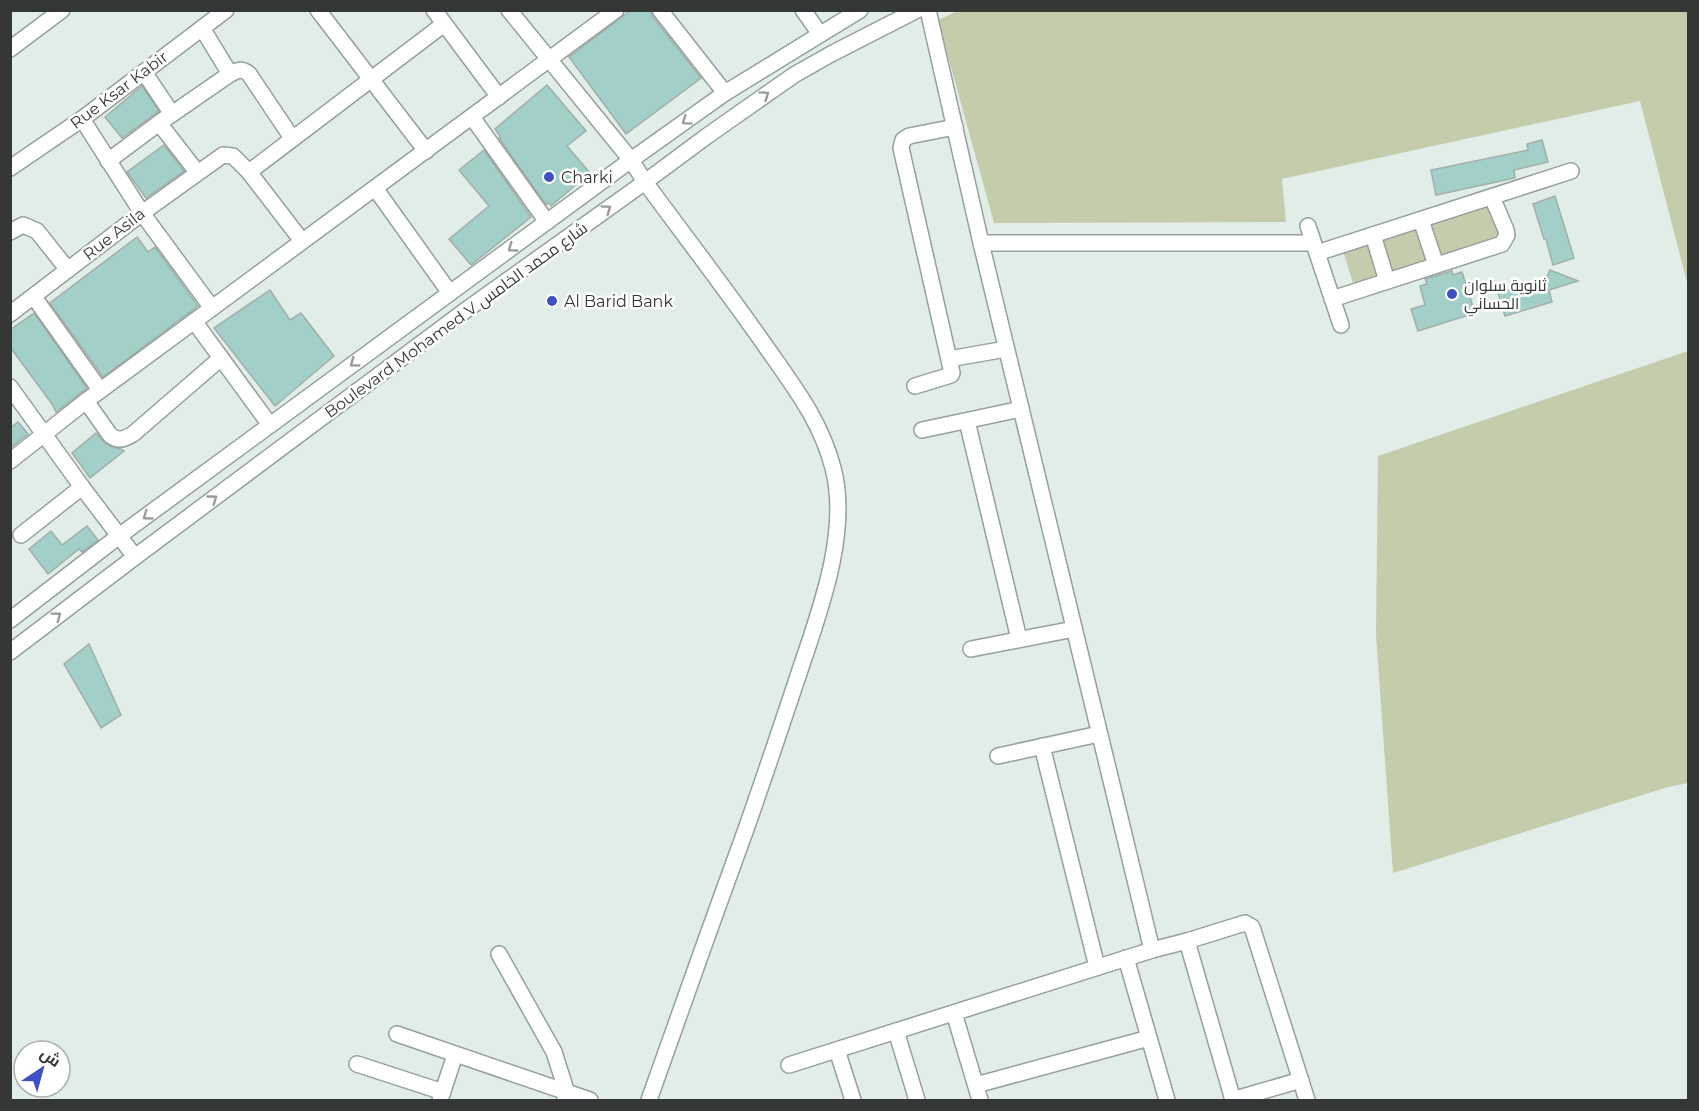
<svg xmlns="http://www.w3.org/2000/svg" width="1699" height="1111" font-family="Montserrat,Cairo,sans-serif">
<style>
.green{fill:#c3cdac}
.building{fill:#a2cfc8;stroke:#a1aeac;stroke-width:1.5}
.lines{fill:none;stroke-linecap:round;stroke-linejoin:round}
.minor-casing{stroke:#95a09a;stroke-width:18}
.minor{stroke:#fff;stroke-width:15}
.oneway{stroke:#999b9a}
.poi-dot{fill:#3e51c4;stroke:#fff;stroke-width:2}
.labels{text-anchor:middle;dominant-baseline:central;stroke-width:5;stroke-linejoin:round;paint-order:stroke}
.street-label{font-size:16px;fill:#333735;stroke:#fff}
.poi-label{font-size:16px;fill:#333735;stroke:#fff;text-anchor:start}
</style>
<rect width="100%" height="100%" fill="#e1ede7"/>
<!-- green -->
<g class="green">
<polygon points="960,10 1688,11 1688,286 1640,101 1282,179 1286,222 994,223 938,20"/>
<polygon points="1488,203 1500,238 1439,259 1427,223"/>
<polygon points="1418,225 1430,260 1391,273 1379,237"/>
<polygon points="1371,242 1382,277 1354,286 1343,251"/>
<polygon points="1688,351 1688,783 1668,787 1393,873 1376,635 1378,456"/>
</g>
<!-- building -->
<g class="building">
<polygon points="631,10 650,10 652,16 701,78 626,134 569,57"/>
<polygon points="547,85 586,131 567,146 590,173 551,206 549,203 546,205 499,138 500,136 495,129"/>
<polygon points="142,86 159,111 122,138 105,117"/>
<polygon points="1542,140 1548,162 1514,170 1515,178 1436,195 1431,170 1528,150 1527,144"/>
<polygon points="164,145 184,171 146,198 127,172"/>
<polygon points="484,150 531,217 471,265 449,239 489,206 459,170"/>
<polygon points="1555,196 1574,258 1553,265 1546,239 1544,239 1533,204"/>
<polygon points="137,237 148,252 155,247 198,306 103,377 50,303"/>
<polygon points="1550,270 1578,281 1549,290 1552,302 1505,316 1498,293 1546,279"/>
<polygon points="1452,271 1453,275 1462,272 1475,313 1418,331 1411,309 1425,305 1420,286 1427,284 1425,279"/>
<polygon points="270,290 290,320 301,313 334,356 275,406 214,328"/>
<polygon points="34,313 87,388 56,412 52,404 10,347 10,330"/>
<polygon points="18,422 28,434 10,448 10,428"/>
<polygon points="96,433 105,443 112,447 121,449 124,451 90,478 72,453"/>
<polygon points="87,526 98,540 82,552 79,549 48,574 29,549 51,531 62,545"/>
<polygon points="89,644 121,715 101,728 64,664"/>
</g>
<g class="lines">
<defs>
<g id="minor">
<polyline points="318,10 426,151"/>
<polyline points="434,10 499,97"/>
<path d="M509 10 631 160 645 182C684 235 724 287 762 341 791 383 820 418 833 468 851 535 816 621 795 685 779 733 763 781 746 829 713 919 681 1010 649 1100"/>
<polyline points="660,10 725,93"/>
<polyline points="803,10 820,34"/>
<polyline points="928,10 981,243 1152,950 1187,941 1245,923 1252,927 1307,1100"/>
<polyline points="202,28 230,74"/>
<polyline points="10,49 62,10"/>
<polyline points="144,72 172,114"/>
<polyline points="472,117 547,222"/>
<polyline points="82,119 142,213 212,308"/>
<polyline points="159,123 197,172"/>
<path d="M108 161 159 123 230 74C238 70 242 68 249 74L292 138"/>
<polyline points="10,168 82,119 226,10"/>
<polyline points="249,172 444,24"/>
<polyline points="375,188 450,293"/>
<polyline points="1421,220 1436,265"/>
<polyline points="1308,226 1341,325"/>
<polyline points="10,232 23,225 37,231 68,270"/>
<polyline points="1373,235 1387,281"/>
<polyline points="981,243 1313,243"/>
<polyline points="1317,253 1571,171"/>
<polyline points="34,297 100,390"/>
<polyline points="1332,299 1502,244 1507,235 1506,230 1492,197"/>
<polyline points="10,314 142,213 223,155 233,156 249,172 302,241"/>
<polyline points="194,321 270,425"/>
<polyline points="949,359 1006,349"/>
<polyline points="915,386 951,375 952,373 901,148 903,140 909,136 955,127"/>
<polyline points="10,387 82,487 135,557"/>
<path d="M86 401 110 435C119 442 124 439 133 434L221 358"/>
<polyline points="967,421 1019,639"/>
<polyline points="922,430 1021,409"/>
<polyline points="10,461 86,401 616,10"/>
<polyline points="21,535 82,487"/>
<polyline points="10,620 119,536 631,160 725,93 860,10"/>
<polyline points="971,649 1074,629"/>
<polyline points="10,652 135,557 466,310 645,182 707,136 794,75 831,54 917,10"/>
<polyline points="1042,746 1097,967"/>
<polyline points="998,756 1099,734"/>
<polyline points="1187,941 1233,1100"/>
<polyline points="499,954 554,1052 567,1093 565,1098"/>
<polyline points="1126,958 1167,1100"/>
<polyline points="954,1013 980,1100"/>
<polyline points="896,1031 917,1100"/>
<polyline points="397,1034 590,1100"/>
<polyline points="837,1050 853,1100"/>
<polyline points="357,1064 443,1092"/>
<polyline points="789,1065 1152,950"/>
<polyline points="976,1085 1149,1038"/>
<polyline points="440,1100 455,1055"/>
<polyline points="1232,1100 1301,1080"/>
</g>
</defs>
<!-- minor casing -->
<use href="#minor" class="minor-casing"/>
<!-- minor -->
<use href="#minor" class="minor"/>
</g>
<!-- one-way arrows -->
<defs><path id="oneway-chevron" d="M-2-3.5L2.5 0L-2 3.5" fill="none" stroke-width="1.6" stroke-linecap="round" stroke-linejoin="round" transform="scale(1.5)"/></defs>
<g class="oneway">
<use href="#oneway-chevron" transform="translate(765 95) rotate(-35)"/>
<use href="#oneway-chevron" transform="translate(686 121) rotate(145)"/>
<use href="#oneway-chevron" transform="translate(607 209) rotate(-35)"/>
<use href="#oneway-chevron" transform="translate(512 248) rotate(144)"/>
<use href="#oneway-chevron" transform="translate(354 363) rotate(144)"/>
<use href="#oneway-chevron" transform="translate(213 499) rotate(-36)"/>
<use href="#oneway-chevron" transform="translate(147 516) rotate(144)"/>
<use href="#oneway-chevron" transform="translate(57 616) rotate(-37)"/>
</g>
<!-- markers -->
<g class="poi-dot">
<circle cx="549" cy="177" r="6"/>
<circle cx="1452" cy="294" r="6"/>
<circle cx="552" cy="301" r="6"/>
</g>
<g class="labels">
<!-- street labels -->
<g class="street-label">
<text transform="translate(119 90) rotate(-37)">Rue Ksar Kabir</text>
<text transform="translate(114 234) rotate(-38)">Rue Asila</text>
<text transform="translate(456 320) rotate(-36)">Boulevard Mohamed V شارع محمد الخامس</text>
</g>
<!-- poi labels -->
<g class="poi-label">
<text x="561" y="177">Charki</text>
<text x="1464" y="285">ثانوية سلوان<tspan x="1464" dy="18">الحساني</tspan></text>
<text x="564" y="301">Al Barid Bank</text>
</g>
</g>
<!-- border -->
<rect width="1699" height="1111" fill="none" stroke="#333735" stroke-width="24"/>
<!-- north arrow -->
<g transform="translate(42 1069) rotate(36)"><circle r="28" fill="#ffffff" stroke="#adafae" stroke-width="1.5"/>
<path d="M0-4.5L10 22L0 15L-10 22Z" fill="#3e51c4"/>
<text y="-9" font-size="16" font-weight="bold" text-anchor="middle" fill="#333735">ش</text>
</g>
</svg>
